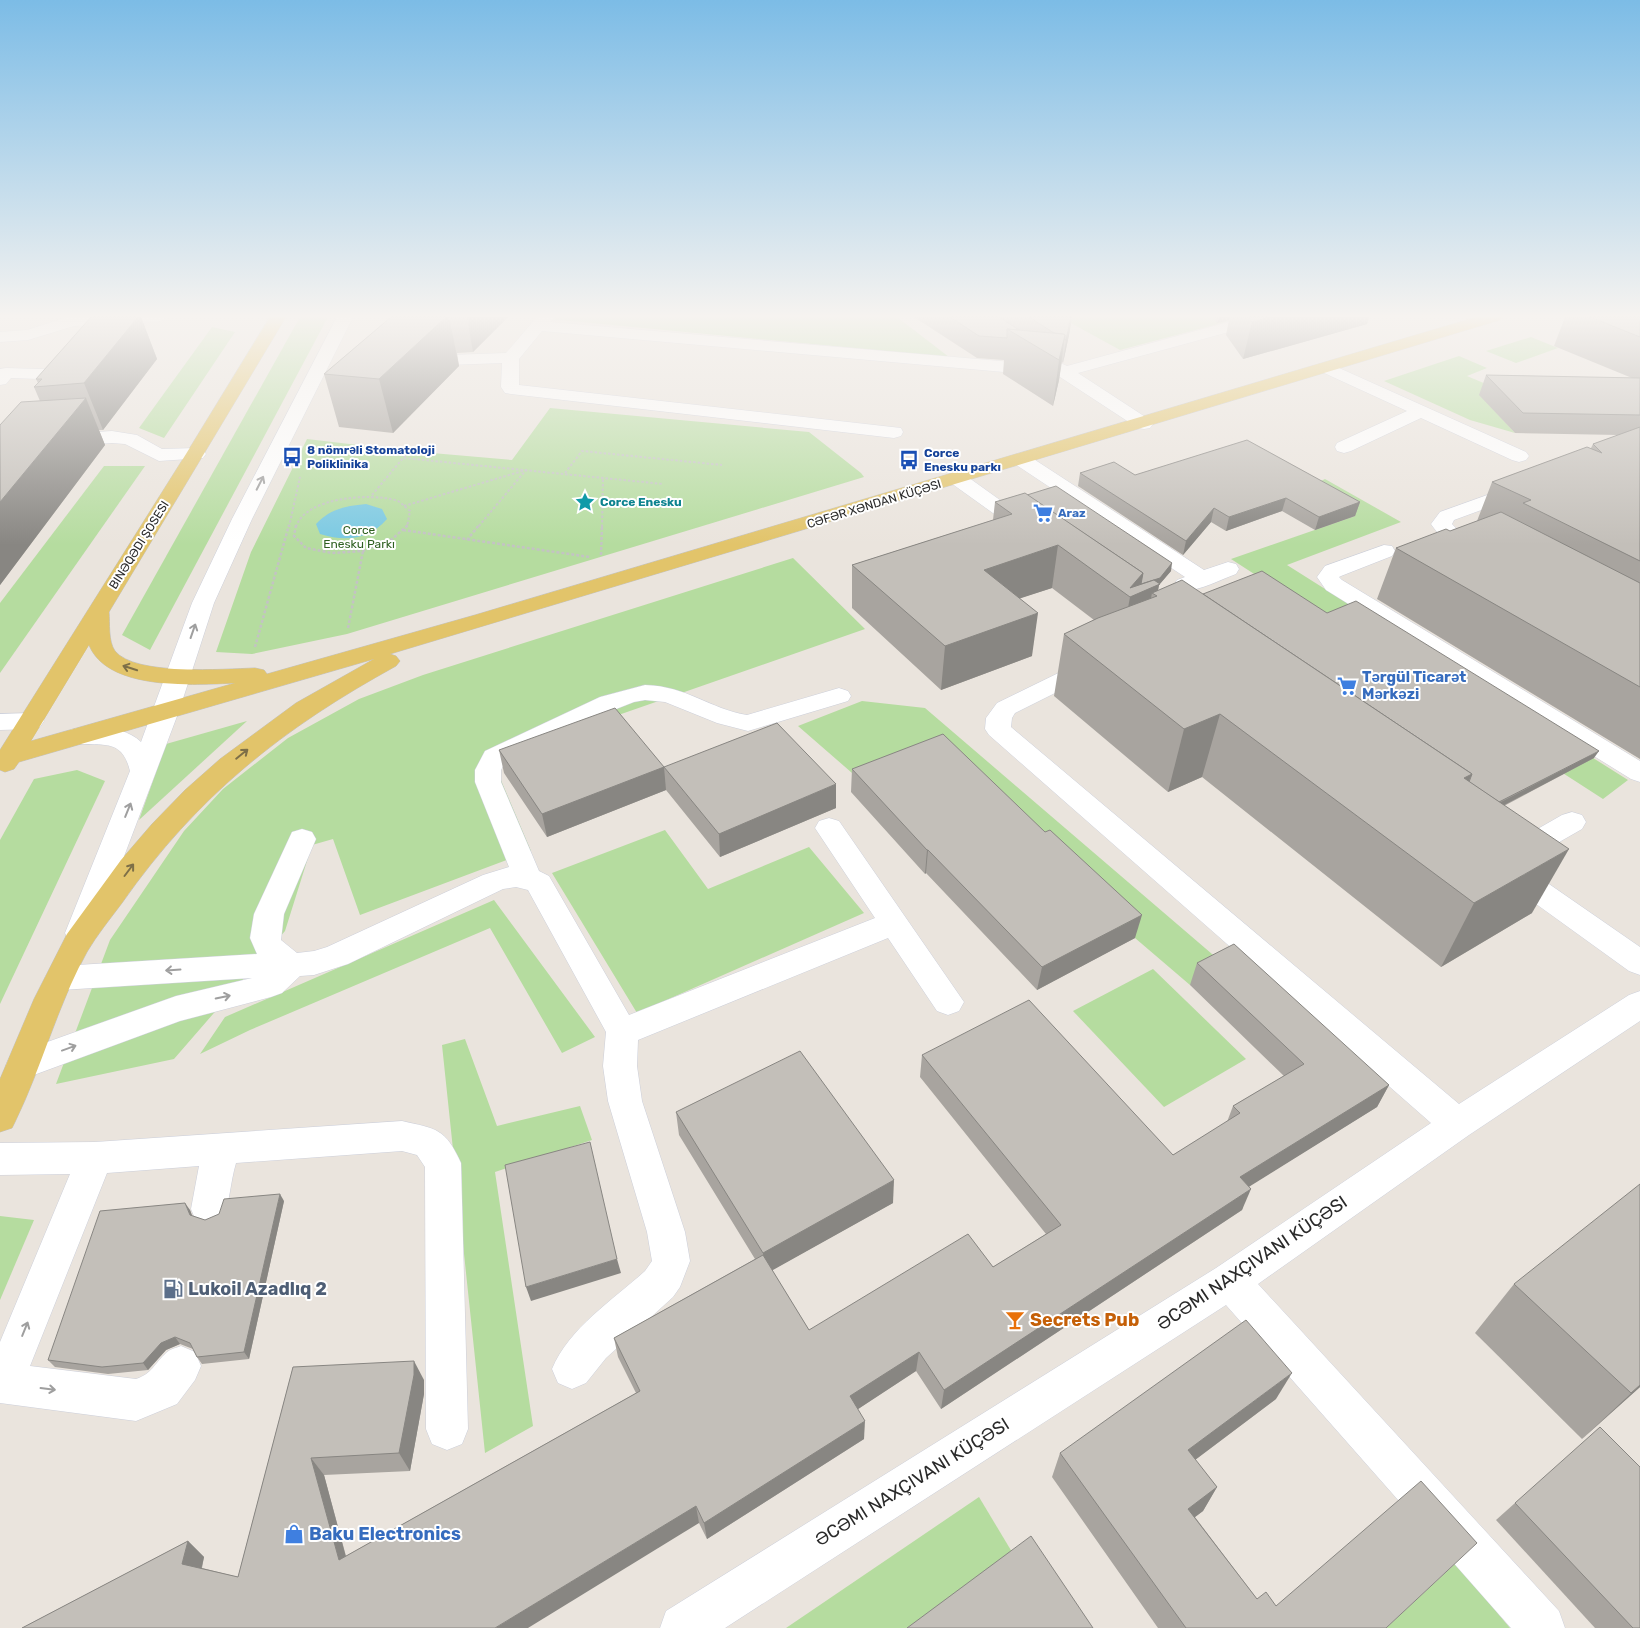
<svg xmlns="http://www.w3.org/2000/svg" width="1640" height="1628" font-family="Rubik,sans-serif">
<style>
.green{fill:#b5dc9f}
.water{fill:#7ac9e2}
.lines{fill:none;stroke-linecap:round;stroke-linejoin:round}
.minor-casing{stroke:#cccfda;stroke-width:1}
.major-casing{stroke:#c3c3c3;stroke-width:1}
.path-far1{stroke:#c3c3c3;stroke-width:2;stroke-dasharray:2.5 2;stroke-linecap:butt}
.path{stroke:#c3c3c3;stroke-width:2.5;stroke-dasharray:3 2;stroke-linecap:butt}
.minor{fill:#fff;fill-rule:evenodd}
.major{fill:#e2c46a;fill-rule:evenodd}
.wall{fill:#a8a49f}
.shaded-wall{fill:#888682}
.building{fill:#c3bfb9;stroke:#888682}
.oneway{stroke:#9f9f9f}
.oneway2{stroke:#7d6f47}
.labels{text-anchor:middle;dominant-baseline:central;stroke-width:4;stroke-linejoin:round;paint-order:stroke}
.far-transit-label{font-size:12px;font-weight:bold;fill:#164399;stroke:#fff;text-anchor:start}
.far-culture-label{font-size:12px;font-weight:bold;fill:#0d838f;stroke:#fff;text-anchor:start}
.far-street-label{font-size:12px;fill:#2a2a2a;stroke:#fff}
.far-shop-label{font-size:12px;font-weight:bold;fill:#366cbe;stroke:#fff;text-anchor:start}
.far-park-label{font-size:12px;fill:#2f6021;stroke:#fff}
.shop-label{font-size:15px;font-weight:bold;fill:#366cbe;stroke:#fff;text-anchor:start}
.near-street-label{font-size:18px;fill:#2a2a2a;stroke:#fff}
.near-service-label{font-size:18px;font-weight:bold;fill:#4e5e75;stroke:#fff;text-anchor:start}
.near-food-label{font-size:18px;font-weight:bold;fill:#c56008;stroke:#fff;text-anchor:start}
.near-shop-label{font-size:18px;font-weight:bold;fill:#366cbe;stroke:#fff;text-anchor:start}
</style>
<rect width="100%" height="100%" fill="#eae4dd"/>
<!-- green -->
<g class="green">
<polygon points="300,317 328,317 150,650 122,635"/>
<polygon points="529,317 897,317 949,357"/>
<polygon points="1060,317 1244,317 1120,350"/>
<polygon points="212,327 235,332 164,438 139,428"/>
<polygon points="1531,337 1558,348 1516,363 1486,351"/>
<polygon points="1459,356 1487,368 1467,376 1512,395 1480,395 1515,433 1470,420 1384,381"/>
<polygon points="550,408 809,432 861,473 864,477 347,634 252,654 216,652 251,552 307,439 409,451 512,460"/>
<polygon points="104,466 145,466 0,673 0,603"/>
<polygon points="1325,479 1401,522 1287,565 1628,780 1603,799 1231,559 1355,516 1306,488"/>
<polygon points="793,558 865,629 492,759 531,851 360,915 333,839 312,845 285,931 174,1059 56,1084 110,940 184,831 223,789 288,738 359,699 423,675"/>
<polygon points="862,701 925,708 1226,966 1190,985 1135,938 867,786 798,726"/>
<polygon points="247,721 139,820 166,744"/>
<polygon points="77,770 105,781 0,1004 0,840 34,779"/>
<polygon points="665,830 708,889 809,847 864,913 637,1013 552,873"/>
<polygon points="494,900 595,1037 562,1053 490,928 250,1030 200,1054 225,1017"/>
<polygon points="1153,969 1246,1059 1164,1107 1073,1011"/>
<polygon points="465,1039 497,1126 580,1106 592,1140 495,1172 533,1426 485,1453 442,1045"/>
<polygon points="0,1216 34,1220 0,1300"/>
<polygon points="979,1497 1021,1567 939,1628 786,1628"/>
<polygon points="1456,1563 1510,1628 1386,1628"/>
</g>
<!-- water -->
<path class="water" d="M366 504 382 509 387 519C369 540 345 542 320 534L316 524C330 509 345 506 366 504Z"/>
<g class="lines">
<defs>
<g id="minor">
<polygon points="68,317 165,317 163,320 157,322 74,326 28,340 0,342 0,332 27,330"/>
<path d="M337 317H353L252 519 214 603 179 711 95 933 91 941 80 944 69 941 65 933 130 771C121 734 98 749 70 742L66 736 70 730C91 725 125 726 141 742L192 603 232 519Z"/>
<polygon points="537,317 554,317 550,322 1046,365 1048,361 1054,360 1067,366 1247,317 1275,317 1273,320 1078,373 1150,420 1153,424 1150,428 1144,429 1138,428 1060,377 542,331 519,359 519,385 901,428 903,432 901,436 894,438 511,394 505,393 501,387 502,363 421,366 415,365 413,361 415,357 421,356 506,353"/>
<polygon points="1328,363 1526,452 1529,456 1526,460 1519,462 1512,460 1421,418 1351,451 1344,453 1337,451 1335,447 1337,443 1407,411 1322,372 1320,368 1322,364"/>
<polygon points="6,368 74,370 80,371 86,378 83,382 77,383 69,380 11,378 6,384 0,385 0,369"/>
<polygon points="112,431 137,435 162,449 196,448 203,450 206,454 203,458 159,461 125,444 112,443 39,448 0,455 0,443 39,436"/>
<path d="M1022 454 1029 456 1204 570 1228 562 1236 564 1239 569 1236 574C1219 580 1195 594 1177 590L1174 585 1177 580 1185 577 1015 464 1012 460 1015 456Z"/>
<polygon points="958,473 965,475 1032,523 1035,527 1032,531 1025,533 1018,531 951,483 948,479 951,475"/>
<path d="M1518 484 1525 486 1528 490 1525 494 1454 520 1452 524C1461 536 1478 538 1487 550L1484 555C1463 560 1442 540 1431 524L1440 512Z"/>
<polygon points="1384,545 1392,546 1395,551 1392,556 1341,576 1339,577 1342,580 1640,761 1640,782 1631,779 1326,590 1317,577 1325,566"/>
<polygon points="1089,660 1097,662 1101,667 1097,672 1015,713 1012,718 1011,727 1459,1104 1629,995 1640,991 1640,1021 1469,1135 1258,1284 1559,1611 1565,1628 1511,1628 1226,1305 725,1628 660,1628 666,1611 1216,1268 1431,1123 989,735 985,729 986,718 997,703 1081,662"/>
<path d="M645 685C687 686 710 709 747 715L839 688 848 691 851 696 848 701 748 731 717 723 665 702 645 700 634 702 606 713 505 762 501 770V782L539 871 549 876 629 1015 875 918 815 828 819 821 829 818 839 821 964 1002 959 1011 948 1015 937 1011 888 938 638 1040 637 1066 642 1101 685 1232 690 1261 680 1287 673 1297 606 1358 586 1383 572 1389 558 1383 552 1369C569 1328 613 1300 645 1271L652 1261 647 1232 608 1101 603 1066 606 1032 528 890 516 887 503 889 348 964 314 975 300 976 282 993 271 997 180 1021 23 1079 11 1075 6 1065 11 1055 176 996 252 978 61 990 50 987 45 978 50 969 61 966 257 954 250 938 254 914 292 832 302 829 312 832 316 839 284 914 281 940 297 953 314 951 327 947 483 875 509 867 475 782V770L485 751 600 697Z"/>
<polygon points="31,713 40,715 44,721 40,727 31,729 0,730 0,714"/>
<polygon points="1572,812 1582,815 1586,822 1582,829 1526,861 1517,864 1523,866 1640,947 1640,975 1629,971 1503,880 1499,873 1503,866 1512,863 1506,861 1502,854 1506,847 1562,815"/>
<path d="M402 1121C437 1129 445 1128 461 1163L468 1429 462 1444 447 1450 432 1444 426 1429 425 1167 417 1155 402 1151 236 1163C230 1183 230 1203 222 1221L209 1226 196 1221 191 1209 199 1166 107 1173 30 1366 136 1379C152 1374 155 1363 166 1353 170 1349 176 1348 181 1346L195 1352 201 1366 195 1380 177 1404 136 1421 0 1403V1342L70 1174 0 1175V1143L95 1142Z"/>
</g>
<path id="major" d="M270 317H286L109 612C110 623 108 641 115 651 135 676 224 669 255 668L264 670 267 674 475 615 1476 317H1502L1500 320 390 654 396 656 400 661 396 666C283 728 197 796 122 903 110 919 97 935 87 952 57 1006 42 1067 15 1122L12 1128 0 1132V1079L34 999 67 934 121 860 152 824 185 790 220 759 296 703 374 659 19 762 14 769 5 772 0 770V750L186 454ZM89 645C107 691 195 685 235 683L31 741Z"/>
</defs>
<!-- minor casing -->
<use href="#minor" class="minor-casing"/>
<!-- major casing -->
<use href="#major" class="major-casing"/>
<!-- path-far1 -->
<g class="path-far1">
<polyline points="404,458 663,484"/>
<polyline points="565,473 582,451 722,465"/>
<polyline points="372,495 409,451"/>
<polyline points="404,506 526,470 478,527"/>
<polyline points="289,527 300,477"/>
<path d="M296 527C305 497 370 493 395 500 400 501 405 507 410 511L407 527"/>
<polyline points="602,527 603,478"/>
</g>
<!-- path -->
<g class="path">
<polyline points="296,525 294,536 306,548 332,553 363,551 391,540 408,525"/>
<polyline points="403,530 590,557"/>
<polyline points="467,540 479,525"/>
<polyline points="601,555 602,525"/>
<polyline points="348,628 363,551"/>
<polyline points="255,647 289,525"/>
</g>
<!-- minor -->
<use href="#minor" class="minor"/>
<!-- major -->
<use href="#major" class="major"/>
</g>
<!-- wall -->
<g class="wall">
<polygon points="91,317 141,317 157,359 103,430 99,430 105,445 0,585 0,425 40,401 34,387 38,383 36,379"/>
<polygon points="391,317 508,317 473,352 457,353 459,366 393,433 339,427 324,374"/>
<polygon points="914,317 1072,317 1069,335 1063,363 1062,362 1059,380 1053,406 1003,374 1004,360 977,358"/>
<polygon points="1213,317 1369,317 1367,324 1243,359 1226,335 1229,320 1217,323"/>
<polygon points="1565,317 1640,317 1640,759 1377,599 1396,548 1450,531 1477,521 1492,482 1591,448 1593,444 1619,435 1515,433 1479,395 1486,375 1632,378 1554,346"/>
<polygon points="1080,473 1135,475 1360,502 1355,516 1315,530 1282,511 1226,531 1211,522 1183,555 1078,486"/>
<polygon points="995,502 1171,571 1159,585 1158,590 1203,594 1327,613 1594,758 1504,806 1532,913 1441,967 1202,777 1168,792 1054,696 1064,634 1094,620 1052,588 1020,598 1032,656 941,690 852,608 852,565 993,520"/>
<polygon points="499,750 664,767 836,808 720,857 666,790 547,837 504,773"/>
<polygon points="852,769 1135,938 1037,990 926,873 925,874 851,792"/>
<polygon points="1197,963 1389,1085 1377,1107 1249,1186 1242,1210 941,1409 916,1371 858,1409 864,1439 707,1539 699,1523 22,1628 188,1541 204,1557 202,1568 238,1577 293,1367 424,1380 424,1394 410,1471 324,1475 346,1556 636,1393 618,1357 614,1338 755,1259 679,1135 676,1112 893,1203 772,1270 809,1330 993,1267 1046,1234 920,1077 922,1055 1173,1155 1227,1122 1233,1106 1284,1076 1190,985"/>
<polygon points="284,1201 249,1359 202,1364 197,1357 193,1349 180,1344 166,1350 148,1370 108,1374 55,1367 48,1360 190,1210 192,1216 205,1220"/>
<polygon points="1514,1284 1640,1387 1582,1439 1475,1333"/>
<polygon points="1276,1399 1195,1460 1217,1487 1203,1511 1195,1517 1257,1599 1276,1606 1386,1628 1158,1628 1052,1477 1060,1453"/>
<polygon points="1515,1503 1640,1628 1595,1628 1496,1520"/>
</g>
<!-- shaded-wall -->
<g class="shaded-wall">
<polygon points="138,317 141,317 157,359 103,430 84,383"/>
<polygon points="446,317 449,317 459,366 393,433 379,379"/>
<polygon points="467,317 508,317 473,352"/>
<polygon points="1072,317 1069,335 1063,363 1066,340"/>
<polygon points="1219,317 1230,317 1229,320 1217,323"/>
<polygon points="1269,317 1369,317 1367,324 1243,359 1252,322"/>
<polygon points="1065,335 1059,380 1053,406 1059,360"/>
<polygon points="86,398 105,445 0,585 0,502"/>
<polygon points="1286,498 1282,511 1226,531 1229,517"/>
<polygon points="1360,502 1355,516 1315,530 1319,517"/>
<polygon points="1214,508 1211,522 1183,555 1186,541"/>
<polygon points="1058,545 1052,588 979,612 984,570"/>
<polygon points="1172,563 1171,571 1159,585 1157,596 1152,593 1145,629 1122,641 1130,597 1130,588 1143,573"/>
<polygon points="1038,613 1032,656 941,690 945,646"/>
<polygon points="1220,714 1202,777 1168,792 1184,729"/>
<polygon points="1599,751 1594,758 1468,824 1472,817"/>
<polygon points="664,767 666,790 547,837 542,814"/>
<polygon points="1472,774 1442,838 1464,778"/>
<polygon points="836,784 836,808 720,857 719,834"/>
<polygon points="1569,849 1532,913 1441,967 1474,903"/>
<polygon points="927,850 928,850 926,873 925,874"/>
<polygon points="1142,915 1135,938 1037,990 1042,967"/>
<polygon points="1389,1085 1377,1107 1231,1198 1240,1177"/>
<polygon points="894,1180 893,1203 764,1275 763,1253"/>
<polygon points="1251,1189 1242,1210 941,1409 944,1390"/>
<polygon points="280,1194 284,1201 249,1359 244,1352"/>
<polygon points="185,1203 190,1210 195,1223 190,1215"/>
<polygon points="617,1259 621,1273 531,1301 526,1287"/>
<polygon points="175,1337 180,1344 166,1350 148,1370 143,1363 161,1343"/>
<polygon points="919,1352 916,1371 849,1415 850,1396"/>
<polygon points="414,1361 424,1380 424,1394 410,1471 399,1453"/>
<polygon points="1292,1373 1276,1399 1175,1475 1188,1450"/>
<polygon points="1640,1385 1640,1387 1582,1439"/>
<polygon points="865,1421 864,1439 707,1539 704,1523"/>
<polygon points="311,1458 324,1475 351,1576 339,1560"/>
<polygon points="1217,1487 1203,1511 1175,1532 1188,1509"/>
<polygon points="696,1506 699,1523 528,1628 495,1628"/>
<polygon points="188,1541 204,1557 199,1579 182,1564"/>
</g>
<!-- building -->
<g class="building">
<polygon points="91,317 138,317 84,383 34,387 42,379 36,379"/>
<polygon points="391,317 446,317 379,379 324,374"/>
<polygon points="950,317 999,317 1019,330 1007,329 1007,338 979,336"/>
<polygon points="1029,317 1071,317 1066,340 1065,340 1065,335 1063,334 1054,333"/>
<polygon points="1249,317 1269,317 1252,322"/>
<polygon points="1590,317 1640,317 1640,337"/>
<polygon points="1007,329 1063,334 1065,335 1059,360"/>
<polygon points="1486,375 1640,378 1640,415 1523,413"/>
<polygon points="86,398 0,502 0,425 21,402"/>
<polygon points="1640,427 1640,561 1523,503 1531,500 1492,482 1587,447 1602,453 1593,444"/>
<polygon points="1247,440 1360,502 1319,517 1286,498 1229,517 1214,508 1186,541 1080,473 1114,462 1135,475"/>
<polygon points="1056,486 1172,563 1160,578 1141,584 1143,573 1027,495"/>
<polygon points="1025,493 1143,573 1130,588 1154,580 1160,584 1130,597 1058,545 984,570 1038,613 945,646 852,565 1012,514 995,502"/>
<polygon points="1501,512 1640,583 1640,687 1396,548 1446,529 1450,531"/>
<polygon points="1262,571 1327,613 1356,601 1599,751 1499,802 1469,782 1472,774 1203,594"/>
<polygon points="1182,580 1472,774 1464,778 1569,849 1474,903 1220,714 1184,729 1064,634 1098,618 1157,596 1152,593"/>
<polygon points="615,708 664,767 542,814 499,750"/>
<polygon points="777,723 836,784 719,834 664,767"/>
<polygon points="943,734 1045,832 1050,830 1142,915 1042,967 928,850 927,850 852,769"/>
<polygon points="1234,944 1389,1085 1240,1177 1251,1189 944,1390 919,1352 850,1396 865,1421 704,1523 696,1506 495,1628 22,1628 188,1541 182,1564 238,1577 293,1367 414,1361 414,1375 399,1453 311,1458 339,1560 640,1391 614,1338 763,1255 809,1330 968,1234 993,1267 1061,1225 922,1055 1029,1000 1173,1155 1240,1113 1233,1106 1304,1064 1197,963"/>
<polygon points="800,1051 894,1180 763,1253 676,1112"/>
<polygon points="590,1142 617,1259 526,1287 505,1165"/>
<polygon points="1640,1184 1640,1385 1631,1393 1514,1284"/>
<polygon points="280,1194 244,1352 197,1357 190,1343 175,1337 161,1343 143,1363 102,1367 48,1360 100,1211 185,1203 190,1215 205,1220 219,1214 224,1199"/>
<polygon points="1246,1320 1292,1373 1188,1450 1217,1487 1188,1509 1257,1599 1266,1592 1276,1606 1421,1481 1477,1543 1386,1628 1186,1628 1060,1453"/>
<polygon points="1600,1427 1640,1467 1640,1628 1633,1628 1515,1503"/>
<polygon points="1031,1536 1093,1628 907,1628"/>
</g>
<!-- one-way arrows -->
<defs><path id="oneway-shaft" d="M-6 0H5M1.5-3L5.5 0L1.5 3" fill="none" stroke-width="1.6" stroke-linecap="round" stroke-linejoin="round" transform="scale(1.25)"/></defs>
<g class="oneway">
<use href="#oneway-shaft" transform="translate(260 483) rotate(-63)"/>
<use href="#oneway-shaft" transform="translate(193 631) rotate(-71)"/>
<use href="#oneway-shaft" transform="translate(128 810) rotate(-68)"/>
<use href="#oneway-shaft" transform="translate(173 970) rotate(176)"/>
<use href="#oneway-shaft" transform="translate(223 997) rotate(-12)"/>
<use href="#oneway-shaft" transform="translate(69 1048) rotate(-20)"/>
<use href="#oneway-shaft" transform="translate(25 1329) rotate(-68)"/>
<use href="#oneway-shaft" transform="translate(48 1389) rotate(7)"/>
</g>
<g class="oneway2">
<use href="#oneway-shaft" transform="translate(130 668) rotate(-162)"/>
<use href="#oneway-shaft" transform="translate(242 754) rotate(-39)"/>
<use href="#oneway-shaft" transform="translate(129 870) rotate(-53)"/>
</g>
<!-- sky -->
<linearGradient id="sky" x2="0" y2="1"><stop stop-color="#7cbce6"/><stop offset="0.58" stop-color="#f6f3f0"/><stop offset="1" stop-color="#f6f3f0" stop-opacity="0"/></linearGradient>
<rect width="1640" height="545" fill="url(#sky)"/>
<!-- icons -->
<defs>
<symbol id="bus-bare" viewBox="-9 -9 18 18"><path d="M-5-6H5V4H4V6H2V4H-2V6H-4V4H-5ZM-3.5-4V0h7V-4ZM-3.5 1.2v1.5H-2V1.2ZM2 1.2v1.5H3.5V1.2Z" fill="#1a4fb4" stroke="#fff" stroke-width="2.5" paint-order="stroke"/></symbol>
<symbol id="sight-bare" viewBox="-9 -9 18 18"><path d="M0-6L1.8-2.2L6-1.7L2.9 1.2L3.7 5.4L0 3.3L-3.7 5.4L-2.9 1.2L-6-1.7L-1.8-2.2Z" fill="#0f9aa8" stroke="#fff" stroke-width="2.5" paint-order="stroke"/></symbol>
<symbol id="supermarket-bare" viewBox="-9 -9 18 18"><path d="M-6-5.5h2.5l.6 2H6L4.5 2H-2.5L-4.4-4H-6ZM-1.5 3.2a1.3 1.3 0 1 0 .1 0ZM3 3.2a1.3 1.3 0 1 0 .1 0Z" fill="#3f7fe0" stroke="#fff" stroke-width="2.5" paint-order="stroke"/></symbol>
<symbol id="fuel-bare" viewBox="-9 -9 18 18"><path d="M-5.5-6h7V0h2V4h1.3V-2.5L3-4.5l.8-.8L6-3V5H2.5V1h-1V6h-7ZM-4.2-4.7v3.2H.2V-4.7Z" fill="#5c6f8a" stroke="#fff" stroke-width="2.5" paint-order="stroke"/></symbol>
<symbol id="bar-bare" viewBox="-9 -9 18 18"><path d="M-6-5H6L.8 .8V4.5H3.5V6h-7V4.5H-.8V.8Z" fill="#e8710a" stroke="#fff" stroke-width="2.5" paint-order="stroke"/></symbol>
<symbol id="shop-bare" viewBox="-9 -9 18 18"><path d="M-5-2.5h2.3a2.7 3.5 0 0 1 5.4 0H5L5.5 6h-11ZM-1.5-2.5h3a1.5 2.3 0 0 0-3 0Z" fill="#3f7fe0" stroke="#fff" stroke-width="2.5" paint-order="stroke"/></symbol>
</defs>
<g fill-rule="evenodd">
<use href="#bus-bare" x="278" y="443" width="28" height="28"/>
<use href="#bus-bare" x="895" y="446" width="28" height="28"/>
<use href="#sight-bare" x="571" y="488" width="28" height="28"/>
<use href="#supermarket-bare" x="1029" y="499" width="28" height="28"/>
<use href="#supermarket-bare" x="1333" y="672" width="28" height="28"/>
<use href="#fuel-bare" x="159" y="1275" width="28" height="28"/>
<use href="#bar-bare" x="1001" y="1306" width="28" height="28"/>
<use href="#shop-bare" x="280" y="1520" width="28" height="28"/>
</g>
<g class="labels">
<!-- far-transit labels -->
<g class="far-transit-label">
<text x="307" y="450">8 nömrəli Stomatoloji<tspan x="307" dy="14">Poliklinika</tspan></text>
<text x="924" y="453">Corce<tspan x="924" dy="14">Enesku parkı</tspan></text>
</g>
<!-- far-culture labels -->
<g class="far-culture-label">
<text x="600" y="502">Corce Enesku</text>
</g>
<!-- far-street labels -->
<g class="far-street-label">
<text transform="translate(874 504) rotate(-17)">CƏFƏR XƏNDAN KÜÇƏSI</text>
<text transform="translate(139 545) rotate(-58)">BINƏQƏDI ŞOSESI</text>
</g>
<!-- far-shop labels -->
<g class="far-shop-label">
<text x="1058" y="513">Araz</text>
</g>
<!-- far-park labels -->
<g class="far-park-label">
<text x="359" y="530">Corce<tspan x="359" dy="14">Enesku Parkı</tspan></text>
</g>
<!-- shop labels -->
<g class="shop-label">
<text x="1362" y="677">Tərgül Ticarət<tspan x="1362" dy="17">Mərkəzi</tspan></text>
</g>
<!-- near-street labels -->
<g class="near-street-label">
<text transform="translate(1252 1263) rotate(-34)">ƏCƏMI NAXÇIVANI KÜÇƏSI</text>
<text transform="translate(912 1482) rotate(-32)">ƏCƏMI NAXÇIVANI KÜÇƏSI</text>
</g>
<!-- near-service labels -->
<g class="near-service-label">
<text x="188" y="1289">Lukoil Azadlıq 2</text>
</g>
<!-- near-food labels -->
<g class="near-food-label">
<text x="1030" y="1320">Secrets Pub</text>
</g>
<!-- near-shop labels -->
<g class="near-shop-label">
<text x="309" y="1534">Baku Electronics</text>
</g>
</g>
</svg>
